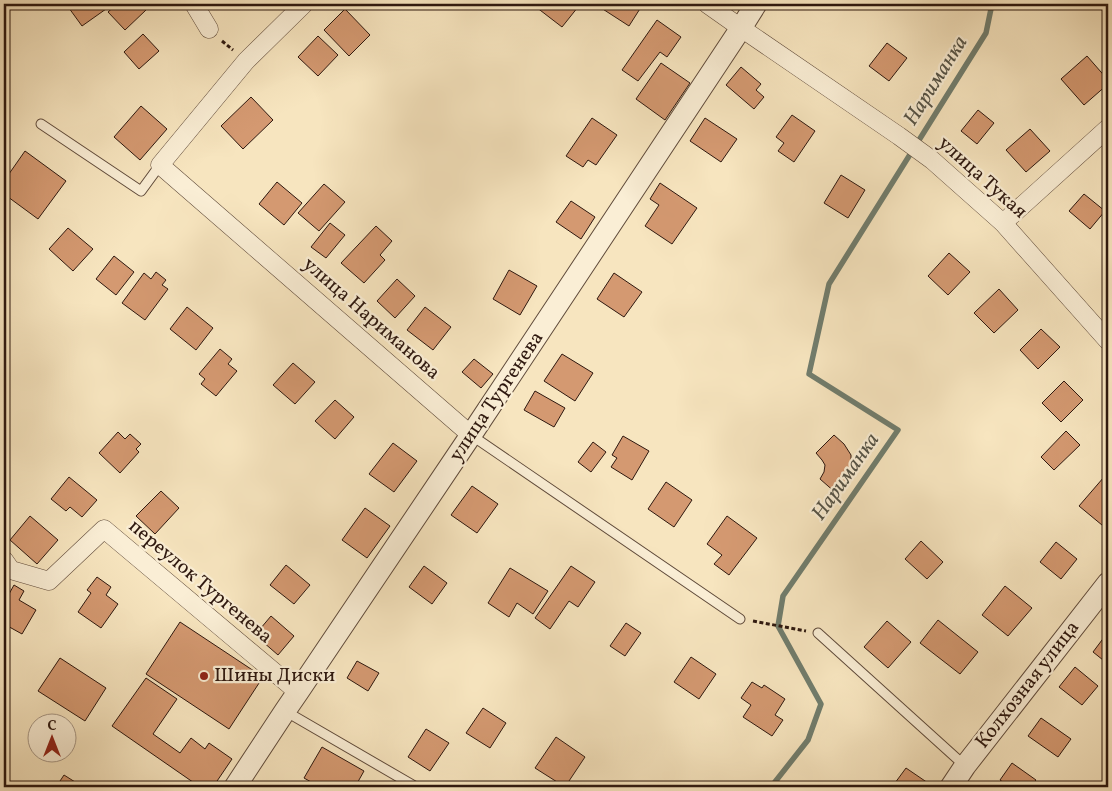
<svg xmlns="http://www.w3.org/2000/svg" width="1112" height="791" font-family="Vollkorn,serif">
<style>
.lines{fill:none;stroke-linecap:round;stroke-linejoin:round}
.stream{stroke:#717d6d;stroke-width:5.5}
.building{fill:#d49971;stroke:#2e180f}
.service-casing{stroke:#604b3b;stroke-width:11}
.minor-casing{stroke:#604b3b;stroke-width:19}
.tertiary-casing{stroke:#604b3b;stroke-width:23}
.path{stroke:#2e180f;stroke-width:3;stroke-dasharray:4 2.5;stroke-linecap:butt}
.service{stroke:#faeed5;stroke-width:9}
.minor{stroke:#faeed5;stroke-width:18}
.tertiary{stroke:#faeed5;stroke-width:21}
.poi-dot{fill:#8f2418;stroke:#faeed5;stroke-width:2}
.labels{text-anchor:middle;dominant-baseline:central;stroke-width:4.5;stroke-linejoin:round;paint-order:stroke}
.street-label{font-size:20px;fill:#2e180f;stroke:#faeed5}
.poi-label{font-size:20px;fill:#2e180f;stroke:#faeed5;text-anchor:start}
.water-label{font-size:21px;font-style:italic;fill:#555346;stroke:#faeed5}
</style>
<rect width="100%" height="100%" fill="#f7e5bf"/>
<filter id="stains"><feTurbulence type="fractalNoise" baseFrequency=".004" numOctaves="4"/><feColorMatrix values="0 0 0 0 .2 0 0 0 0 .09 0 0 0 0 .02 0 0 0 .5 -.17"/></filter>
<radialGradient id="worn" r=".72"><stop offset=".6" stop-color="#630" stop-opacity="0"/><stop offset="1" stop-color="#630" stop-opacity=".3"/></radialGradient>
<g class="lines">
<!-- stream -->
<polyline class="stream" points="771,787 808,740 821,704 778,626 783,596 898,430 809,374 829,284 986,33 992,4"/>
</g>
<!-- building -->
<g class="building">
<polygon points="66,4 102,4 106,9 82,26"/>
<polygon points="117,4 139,4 146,10 125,30 108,12"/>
<polygon points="539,4 574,4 578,7 562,27 536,7"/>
<polygon points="595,4 643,4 629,26"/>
<polygon points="1095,4 1108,4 1108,5 1103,11"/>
<polygon points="345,9 370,35 349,56 324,30"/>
<polygon points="657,20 681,37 667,57 660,52 638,81 622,70"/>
<polygon points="143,34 159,51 139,69 124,52"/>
<polygon points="318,36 338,55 318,76 298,57"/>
<polygon points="887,43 907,58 889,81 869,66"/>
<polygon points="1087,56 1108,80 1108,84 1084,105 1061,79"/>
<polygon points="661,63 690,83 665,120 636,99"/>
<polygon points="741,67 761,84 756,90 764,97 754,109 726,85"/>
<polygon points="251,97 273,120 243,149 221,126"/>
<polygon points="141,106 167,129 140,160 114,137"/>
<polygon points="978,110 994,123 977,144 961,131"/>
<polygon points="792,115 815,131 794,162 778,151 784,143 776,137"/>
<polygon points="592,118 617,135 596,165 588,160 583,167 566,156"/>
<polygon points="705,118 737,139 721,162 690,141"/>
<polygon points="1030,129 1050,151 1026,172 1006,150"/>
<polygon points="25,151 66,181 38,219 4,194 4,181"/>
<polygon points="841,175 865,190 848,218 824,203"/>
<polygon points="277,182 302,203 284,225 259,204"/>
<polygon points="660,183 697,208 672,244 645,226 659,205 650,199"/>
<polygon points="324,184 345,202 319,231 298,213"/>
<polygon points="1084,194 1105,211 1090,229 1069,211"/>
<polygon points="571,201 595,217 581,239 556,222"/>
<polygon points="330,223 345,235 326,258 311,247"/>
<polygon points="376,226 392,241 380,255 385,260 364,283 341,263"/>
<polygon points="68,228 93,249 73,271 49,249"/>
<polygon points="949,253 970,272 948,295 928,276"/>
<polygon points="114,256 134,272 116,295 96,279"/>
<polygon points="509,270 537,286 520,315 493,299"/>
<polygon points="156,272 166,280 162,285 168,289 145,320 122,303 144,273 151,279"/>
<polygon points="614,273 642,292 624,317 597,299"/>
<polygon points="397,279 415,296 395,318 377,301"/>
<polygon points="999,289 1018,310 994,333 974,313"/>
<polygon points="187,307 213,328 196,350 170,329"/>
<polygon points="425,307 451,327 433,350 407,330"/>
<polygon points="1041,329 1060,347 1038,369 1020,350"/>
<polygon points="220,349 232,359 228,364 237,371 216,396 201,384 205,379 199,374"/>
<polygon points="562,354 593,373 575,401 544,381"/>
<polygon points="474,359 493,374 481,388 462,372"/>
<polygon points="293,363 315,382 295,404 273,385"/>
<polygon points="1064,381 1083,400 1061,422 1042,403"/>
<polygon points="535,391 565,408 554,427 524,410"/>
<polygon points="335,400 354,417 335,439 315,421"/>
<polygon points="1066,431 1080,445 1054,470 1041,457"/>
<polygon points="118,432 125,439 130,434 141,444 136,449 139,452 120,473 99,453"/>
<polygon points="834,435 844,444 851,455 851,469 848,480 836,493 820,479 824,472 825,465 822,460 816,453"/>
<polygon points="623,436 649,451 632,480 611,467 617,458 612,455"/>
<polygon points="593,442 606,452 591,472 578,462"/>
<polygon points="393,443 417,461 394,492 369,474"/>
<polygon points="69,477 97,500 82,517 70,507 66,511 51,499"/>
<polygon points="1104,477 1108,481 1108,530 1079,506"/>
<polygon points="666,482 692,500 674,527 648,509"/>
<polygon points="472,486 498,504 477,533 451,515"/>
<polygon points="161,491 179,508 155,534 136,516"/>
<polygon points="365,508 390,526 367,558 342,540"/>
<polygon points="30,516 58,540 37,564 10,540"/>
<polygon points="727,516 757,538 729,575 714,564 722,555 707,544"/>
<polygon points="921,541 943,562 927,579 905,559"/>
<polygon points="1056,542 1077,559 1061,579 1040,562"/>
<polygon points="286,565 310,585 294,604 270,585"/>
<polygon points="424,566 447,583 432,604 409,587"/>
<polygon points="571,566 595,582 578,607 569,601 550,629 535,618"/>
<polygon points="510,568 548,591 533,614 517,603 509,617 488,603"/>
<polygon points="97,577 111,587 106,595 118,604 101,628 78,612 91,593 87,590"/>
<polygon points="14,585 24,591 19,600 36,610 22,634 4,624 4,603"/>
<polygon points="1005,586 1032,608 1008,636 982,615"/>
<polygon points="271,616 294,636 278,655 255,635"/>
<polygon points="938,620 978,652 960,674 920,643"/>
<polygon points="887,621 911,642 888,668 864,647"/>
<polygon points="180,622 263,677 229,729 146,674"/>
<polygon points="626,623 641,633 625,656 610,646"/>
<polygon points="1108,632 1108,664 1093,652"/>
<polygon points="691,657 716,674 699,699 674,682"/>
<polygon points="60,658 106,688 85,721 38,691"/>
<polygon points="357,661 379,673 368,691 347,678"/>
<polygon points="1075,667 1098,686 1082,705 1059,687"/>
<polygon points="146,678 177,699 153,734 180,753 191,738 205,749 209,743 232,759 213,787 200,787 112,726"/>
<polygon points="752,682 762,688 764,685 785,699 775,715 783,720 772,736 743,717 751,705 741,698"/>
<polygon points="483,708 506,723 490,748 466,733"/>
<polygon points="1041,718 1071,739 1058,757 1028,736"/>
<polygon points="426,729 449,743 430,771 408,757"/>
<polygon points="556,737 585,757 565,787 535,768"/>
<polygon points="322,747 364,771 355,787 320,787 304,778"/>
<polygon points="1012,763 1036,780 1030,787 1010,787 1000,780"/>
<polygon points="906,768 928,783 925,787 892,787"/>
<polygon points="64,775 83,787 56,787"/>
</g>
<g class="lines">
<defs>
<g id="service">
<polyline points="41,124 141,191 160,165"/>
<polyline points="471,435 740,619"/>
<polyline points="818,633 964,765"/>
<polyline points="285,711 416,787"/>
</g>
<g id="minor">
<polyline points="194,4 209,29"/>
<polyline points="304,4 246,61 160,165 471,435"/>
<polyline points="707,4 741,28 899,136 932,160 1003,223 1108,341"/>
<polyline points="1003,223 1108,128"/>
<polyline points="4,560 11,570 49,581 104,529 298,692"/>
</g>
<g id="tertiary">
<polyline points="235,787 285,711 298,692 471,435 741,28 756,4"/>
<polyline points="951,787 965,766 1108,583"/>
</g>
</defs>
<!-- service casing -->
<use href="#service" class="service-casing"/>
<!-- minor casing -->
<use href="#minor" class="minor-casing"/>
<!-- tertiary casing -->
<use href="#tertiary" class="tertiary-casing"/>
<!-- path -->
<g class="path">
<polyline points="222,41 233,50"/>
<polyline points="753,621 806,631"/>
</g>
<!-- service -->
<use href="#service" class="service"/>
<!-- minor -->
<use href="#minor" class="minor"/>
<!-- tertiary -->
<use href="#tertiary" class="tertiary"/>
</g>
<!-- markers -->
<circle class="poi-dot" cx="204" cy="676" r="5"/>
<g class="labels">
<!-- street labels -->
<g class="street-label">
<text transform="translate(982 178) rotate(42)">улица Тукая</text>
<text transform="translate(371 319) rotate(41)">улица Нариманова</text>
<text transform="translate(497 397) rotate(-56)">улица Тургенева</text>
<text transform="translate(200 582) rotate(40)">переулок Тургенева</text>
<text transform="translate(1028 685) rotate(-52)">Колхозная улица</text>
</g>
<!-- poi labels -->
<g class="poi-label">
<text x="214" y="676">Шины Диски</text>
</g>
<!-- water labels -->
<g class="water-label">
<text transform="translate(936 81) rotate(-58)">Нариманка</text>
<text transform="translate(846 477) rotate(-55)">Нариманка</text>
</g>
</g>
<!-- margin -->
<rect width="1112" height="791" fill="none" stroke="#f7e5bf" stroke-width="20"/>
<rect x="5" y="5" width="1102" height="781" fill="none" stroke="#2e180f" stroke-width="2.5"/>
<rect x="10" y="10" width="1092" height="771" fill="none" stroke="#2e180f"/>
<!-- north arrow -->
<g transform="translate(52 738)"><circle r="24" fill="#faeed5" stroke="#a89886"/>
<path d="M0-4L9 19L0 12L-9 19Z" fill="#8f2418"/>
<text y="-8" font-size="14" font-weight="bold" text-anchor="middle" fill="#2e180f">С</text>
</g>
<rect width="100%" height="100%" filter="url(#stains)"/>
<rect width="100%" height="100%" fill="url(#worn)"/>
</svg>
